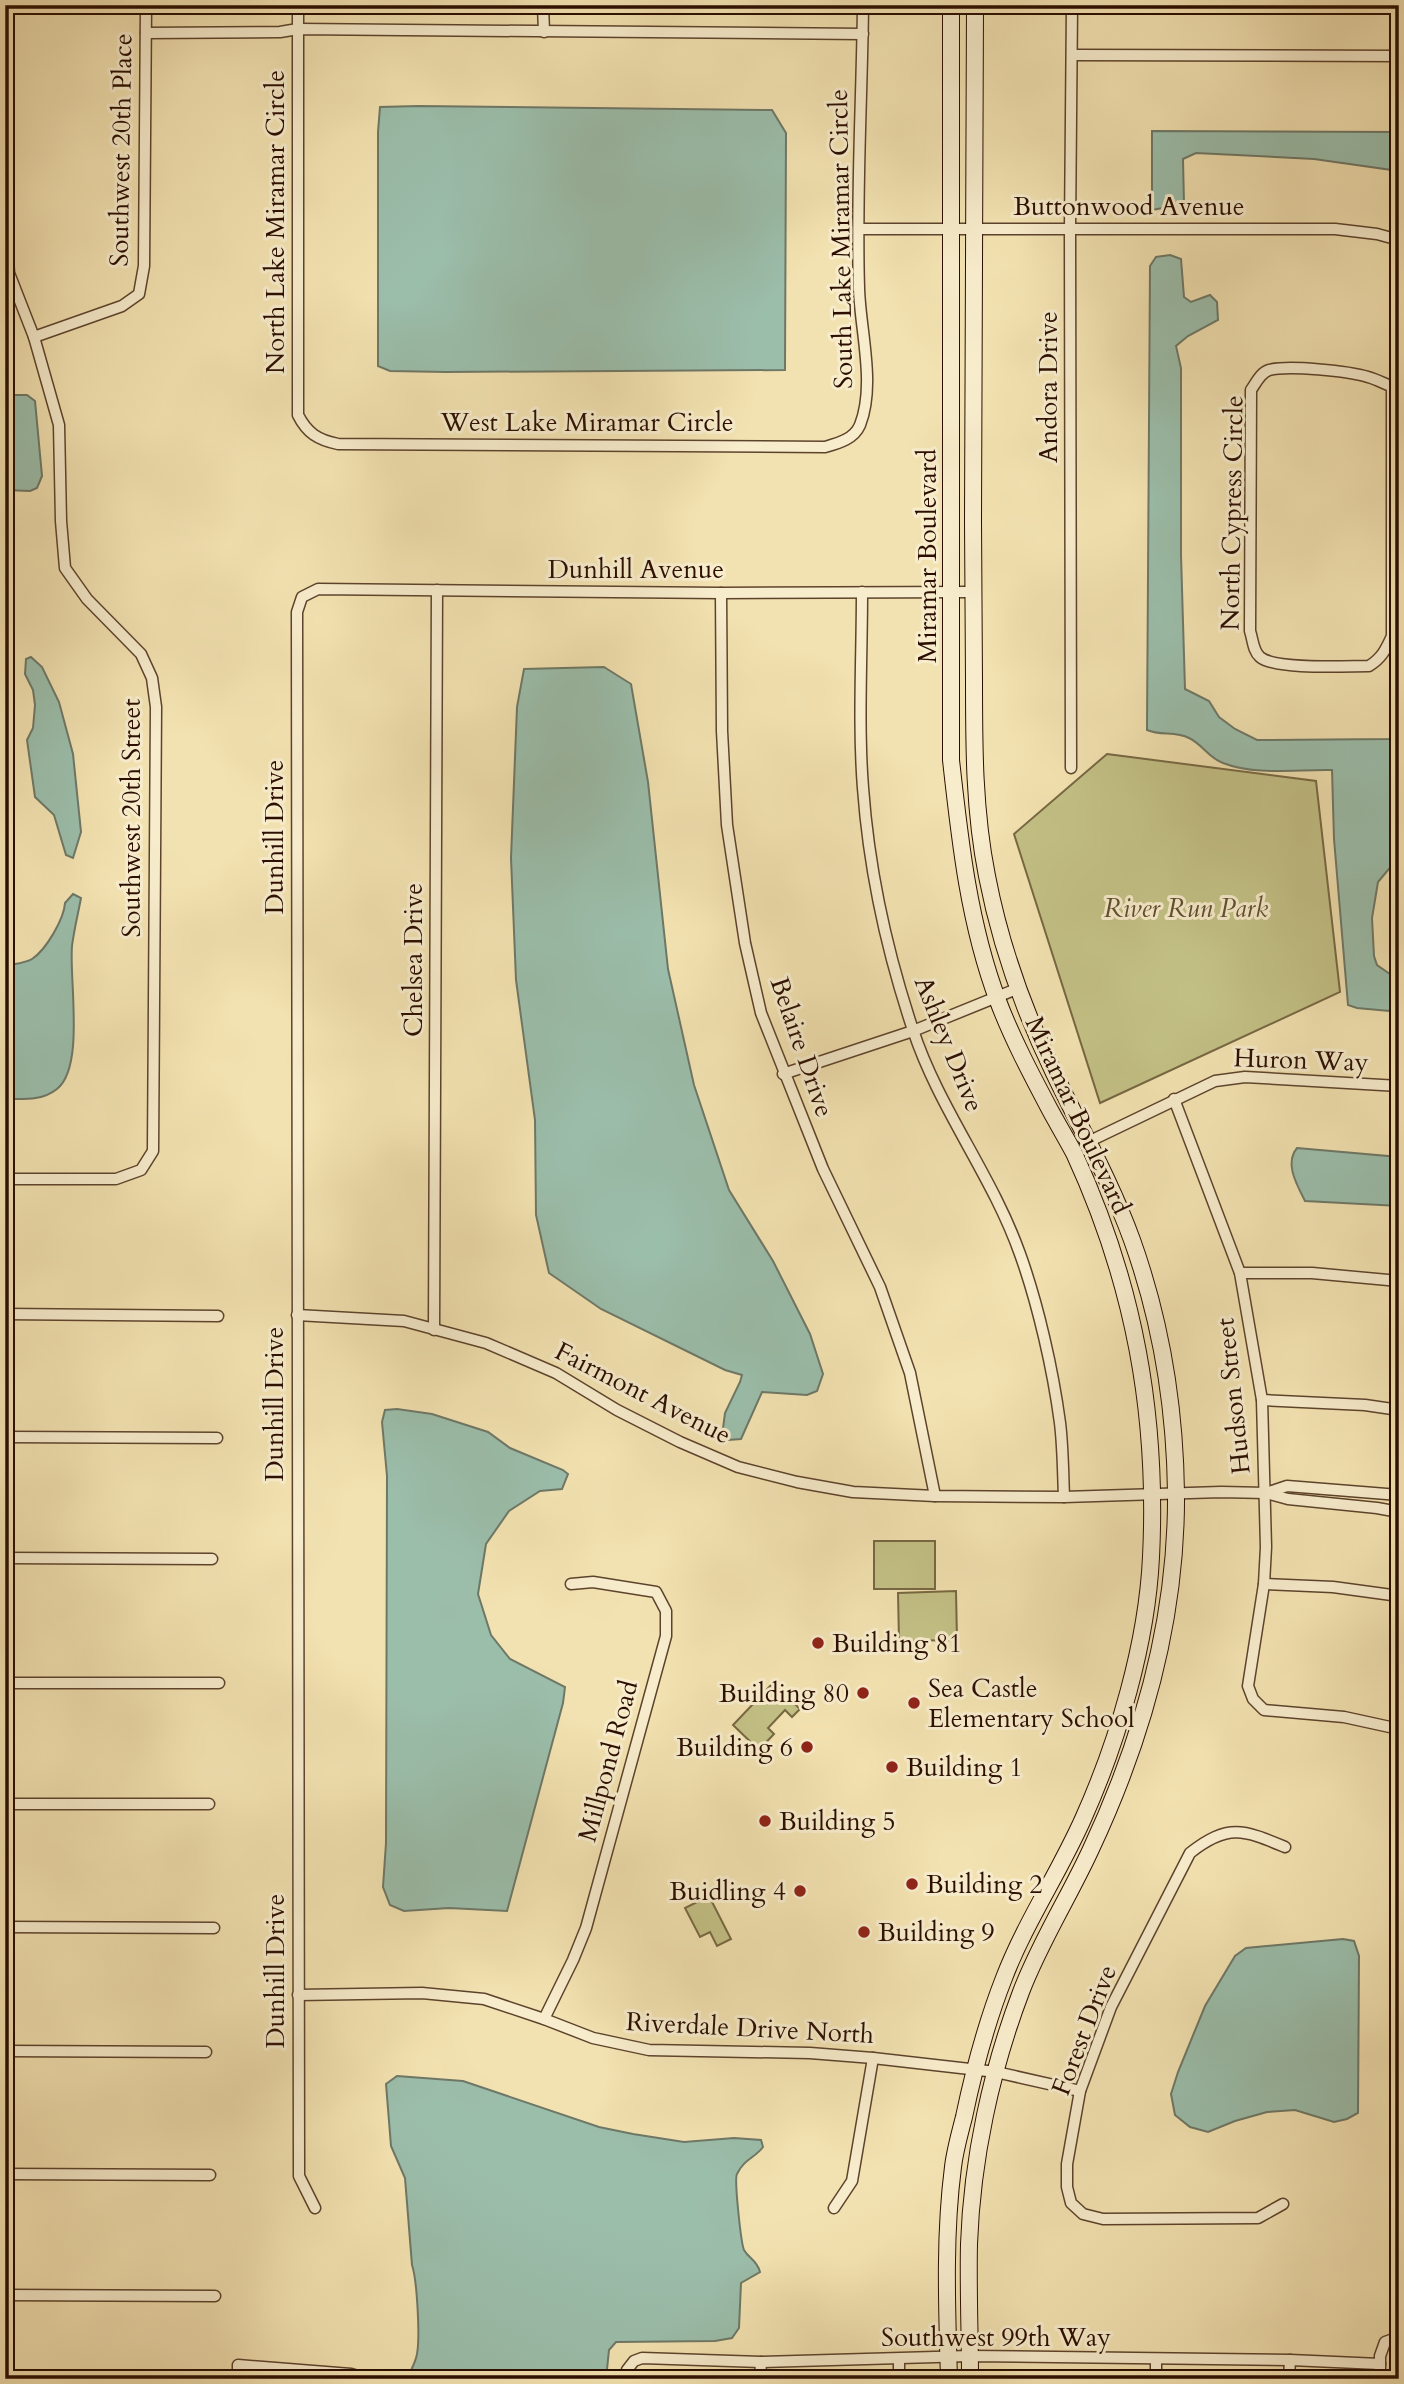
<svg xmlns="http://www.w3.org/2000/svg" width="1404" height="2384" font-family="Cardo,serif">
<style>
.green{fill:#c3c186;stroke:#776843;stroke-width:2}
.water{fill:#9bbeab;stroke:#6e7867;stroke-width:2}
.lines{fill:none;stroke-linecap:round;stroke-linejoin:round}
.street-casing{stroke:#5d432c;stroke-width:13}
.secondary-casing{stroke:#2b0e00;stroke-width:18}
.street{stroke:#f7eccc;stroke-width:10}
.secondary{stroke:#f7eccc;stroke-width:16}
.poi-dot{fill:#8f2418;stroke:#f7eccc;stroke-width:2.5}
.labels{text-anchor:middle;dominant-baseline:central;stroke-width:6;stroke-linejoin:round;paint-order:stroke}
.street-label{font-size:26px;fill:#2b0e00;stroke:#f7eccc}
.park-label{font-size:26px;font-style:italic;fill:#604d2f;stroke:#f7eccc}
.poi-label{font-size:26px;fill:#2b0e00;stroke:#f7eccc;text-anchor:start}
</style>
<rect width="100%" height="100%" fill="#f3e2b1"/>
<filter id="stains"><feTurbulence type="fractalNoise" baseFrequency=".00286" numOctaves="4"/><feColorMatrix values="0 0 0 0 .2 0 0 0 0 .09 0 0 0 0 .02 0 0 0 .5 -.17"/></filter>
<radialGradient id="worn" r=".72"><stop offset=".6" stop-color="#630" stop-opacity="0"/><stop offset="1" stop-color="#630" stop-opacity=".3"/></radialGradient>
<!-- green -->
<g class="green">
<polygon points="1107,754 1316,781 1340,992 1100,1103 1014,834"/>
<rect x="874" y="1541" width="61" height="48"/>
<polygon points="956,1591 957,1640 899,1641 898,1593"/>
<polygon points="773,1683 800,1709 792,1717 785,1710 768,1728 774,1734 759,1750 733,1725"/>
<polygon points="709,1896 731,1939 717,1946 710,1932 700,1937 685,1908"/>
</g>
<!-- water -->
<g class="water">
<polygon points="418,106 772,110 786,133 785,370 446,372 390,371 378,366 378,132 380,107"/>
<polygon points="1152,131 1399,132 1399,171 1314,159 1196,153 1183,159 1184,204 1152,210"/>
<path d="M1170 255 1181 259 1184 297 1191 302 1210 295 1217 302 1218 320 1188 336 1176 346 1181 368V555L1185 689 1209 701 1219 717 1235 729 1257 740 1389 739 1399 734V857L1378 882 1372 918 1374 956 1377 965 1390 974 1393 984 1394 1001 1389 1011 1357 1008 1348 1005 1334 839 1332 770C1297 769 1256 776 1223 763 1209 758 1202 744 1189 738 1175 731 1161 736 1147 730L1150 266 1156 257Z"/>
<polygon points="5,395 27,395 35,401 42,476 37,488 30,491 5,490"/>
<polygon points="31,657 42,667 59,702 73,754 81,832 73,858 66,855 54,815 35,797 27,740 33,728 35,705 33,690 25,674 26,659"/>
<polygon points="604,667 631,684 648,782 668,969 694,1085 729,1190 773,1261 810,1334 823,1374 817,1391 807,1395 762,1392 741,1439 728,1440 722,1436 725,1413 740,1382 742,1375 725,1370 601,1309 549,1273 536,1215 535,1120 516,980 511,858 517,707 524,669"/>
<path d="M73 894 81 898C78 914 74 930 72 946 69 979 85 1067 57 1089 42 1101 24 1099 5 1099V966C13 964 26 963 32 959 46 950 64 919 65 903Z"/>
<path d="M1297 1148 1399 1157V1206L1305 1201C1297 1185 1284 1163 1297 1148Z"/>
<polygon points="397,1409 432,1414 488,1432 510,1448 563,1470 568,1474 562,1489 540,1491 509,1511 486,1544 478,1594 491,1635 510,1659 565,1687 563,1703 507,1911 449,1908 404,1911 390,1905 383,1887 386,1843 387,1476 382,1422 385,1410"/>
<polygon points="1343,1939 1354,1941 1359,1956 1358,2113 1347,2119 1334,2122 1295,2110 1267,2112 1235,2121 1208,2132 1190,2127 1175,2115 1171,2094 1178,2072 1205,2006 1235,1956 1246,1948"/>
<path d="M397 2076 463 2081 599 2127 633 2134 684 2142 734 2138 761 2140 763 2147C755 2158 745 2158 737 2174 734 2179 741 2243 744 2250 749 2259 757 2260 760 2272L741 2283 739 2328 732 2338 715 2341 616 2342 609 2350 606 2379H407C410 2372 414 2365 416 2358 421 2343 417 2280 412 2265L405 2178 391 2146 386 2084Z"/>
<path d="M1395 2199H1399V2263L1395 2261C1393 2242 1389 2217 1395 2199Z"/>
</g>
<g class="lines">
<defs>
<g id="street">
<path d="M298 5V415C307 433 318 440 338 444L825 447C839 443 854 439 860 425 876 384 860 330 859 288 856 194 862 99 863 5"/>
<polyline points="543,5 544,32"/>
<polyline points="146,33 280,32 298,29 863,34"/>
<polyline points="1073,55 1399,56"/>
<polyline points="5,83 6,235 9,273 34,337 59,425 61,521 65,568 87,599 141,654 152,678 156,707 153,1151 141,1170 116,1179 5,1179"/>
<polyline points="859,229 1335,229 1377,234 1399,240"/>
<polyline points="34,337 122,306 139,294 144,266 146,5"/>
<path d="M1392 387V636C1386 649 1382 658 1369 666 1346 666 1275 670 1260 657 1253 651 1253 640 1250 631L1251 390C1256 383 1260 373 1269 370 1288 365 1349 371 1368 377 1379 380 1388 386 1399 389"/>
<path d="M862 592C862 656 858 725 863 788 869 870 887 952 913 1030 939 1109 992 1175 1020 1254 1038 1304 1053 1370 1060 1423 1063 1447 1063 1473 1064 1497"/>
<polyline points="721,593 722,731 727,825 745,943 761,1013 823,1169 880,1287 910,1373 935,1496"/>
<polyline points="1071,768 1070,229 1072,5"/>
<polyline points="783,1074 913,1031 1019,988"/>
<polyline points="1174,1099 1240,1273 1262,1400 1266,1547 1264,1584 1248,1686 1253,1699 1264,1710 1344,1717 1399,1729"/>
<polyline points="1090,1141 1215,1081 1245,1077 1399,1086"/>
<polyline points="1240,1273 1312,1273 1399,1281"/>
<polyline points="5,1314 218,1316"/>
<polyline points="297,1315 404,1321 486,1343 556,1373 617,1410 680,1442 738,1467 797,1482 853,1492 935,1496 1064,1497 1221,1492 1266,1493 1288,1499 1377,1508 1399,1512"/>
<polyline points="434,1330 437,590"/>
<polyline points="1262,1400 1365,1405 1399,1410"/>
<polyline points="5,1437 217,1438"/>
<polyline points="1266,1493 1287,1486 1399,1495"/>
<polyline points="5,1558 212,1559"/>
<polyline points="1264,1584 1333,1587 1399,1596"/>
<polyline points="5,1683 219,1683"/>
<polyline points="5,1804 209,1804"/>
<polyline points="5,1927 214,1928"/>
<polyline points="298,1995 422,1993 484,1999 544,2019 593,2038 649,2050 810,2053 873,2058 996,2072 1080,2091"/>
<polyline points="544,2019 573,1960 586,1928 666,1636 666,1611 656,1592 593,1582 571,1584"/>
<polyline points="5,2051 206,2052"/>
<polyline points="5,2174 210,2175"/>
<path d="M1283 2204 1258 2218 1103 2219 1083 2214 1071 2203 1067 2187V2164L1080 2091 1111 2007 1190 1853C1228 1823 1244 1830 1285 1847"/>
<polyline points="315,2208 299,2176 297,612 302,597 318,589 721,593 972,592"/>
<polyline points="834,2208 852,2181 873,2058"/>
<polyline points="5,2295 215,2296"/>
<polyline points="899,2359 899,2379"/>
<polyline points="1156,2360 1156,2379"/>
<polyline points="238,2379 238,2365 351,2374 367,2379"/>
<polyline points="627,2379 627,2370 634,2361 642,2358 761,2362 970,2356 1290,2360 1380,2364"/>
<polyline points="760,2379 761,2362"/>
<polyline points="1289,2379 1290,2360"/>
<polyline points="1380,2379 1380,2356 1385,2342 1399,2337"/>
</g>
<g id="secondary">
<path d="M949 2379C947 2309 944 2236 953 2167 955 2150 960 2133 964 2117 974 2069 986 2024 1004 1978 1025 1923 1059 1873 1083 1819 1118 1741 1147 1643 1151 1557 1158 1414 1134 1283 1074 1153 1066 1138 1057 1123 1049 1108 1031 1074 1012 1038 998 1001 969 924 960 842 951 760V5"/>
<path d="M970 2379C970 2334 968 2289 969 2244 972 2159 991 2071 1021 1992 1040 1942 1069 1897 1091 1849 1143 1738 1177 1616 1176 1493 1175 1408 1161 1321 1132 1240 1111 1182 1081 1129 1054 1073 1024 1011 1000 944 987 876 974 811 974 747 974 681 974 627 973 574 973 521 974 349 974 177 975 5"/>
</g>
</defs>
<!-- street casing -->
<use href="#street" class="street-casing"/>
<!-- secondary casing -->
<use href="#secondary" class="secondary-casing"/>
<!-- street -->
<use href="#street" class="street"/>
<!-- secondary -->
<use href="#secondary" class="secondary"/>
</g>
<!-- markers -->
<g class="poi-dot">
<circle cx="818" cy="1643" r="7"/>
<circle cx="863" cy="1693" r="7"/>
<circle cx="914" cy="1703" r="7"/>
<circle cx="807" cy="1747" r="7"/>
<circle cx="892" cy="1767" r="7"/>
<circle cx="765" cy="1821" r="7"/>
<circle cx="912" cy="1884" r="7"/>
<circle cx="800" cy="1891" r="7"/>
<circle cx="864" cy="1932" r="7"/>
</g>
<g class="labels">
<!-- street labels -->
<g class="street-label">
<text transform="translate(121 150) rotate(-89)">Southwest 20th Place</text>
<text x="1129" y="206">Buttonwood Avenue</text>
<text transform="translate(275 222) rotate(-90)">North Lake Miramar Circle</text>
<text transform="translate(841 239) rotate(-91)">South Lake Miramar Circle</text>
<text transform="translate(1048 387) rotate(-90)">Andora Drive</text>
<text x="587" y="422">West Lake Miramar Circle</text>
<text transform="translate(1232 513) rotate(-89)">North Cypress Circle</text>
<text transform="translate(927 556) rotate(-90)">Miramar Boulevard</text>
<text x="636" y="569">Dunhill Avenue</text>
<text transform="translate(131 818) rotate(-90)">Southwest 20th Street</text>
<text transform="translate(274 837) rotate(-90)">Dunhill Drive</text>
<text transform="translate(413 960) rotate(-90)">Chelsea Drive</text>
<text transform="translate(949 1044) rotate(68)">Ashley Drive</text>
<text transform="translate(802 1047) rotate(71)">Belaire Drive</text>
<text transform="translate(1301 1060) rotate(2)">Huron Way</text>
<text transform="translate(1078 1115) rotate(65)">Miramar Boulevard</text>
<text transform="translate(643 1393) rotate(27)">Fairmont Avenue</text>
<text transform="translate(1233 1396) rotate(-96)">Hudson Street</text>
<text transform="translate(274 1404) rotate(-90)">Dunhill Drive</text>
<text transform="translate(608 1761) rotate(-75)">Millpond Road</text>
<text transform="translate(275 1971) rotate(-90)">Dunhill Drive</text>
<text transform="translate(750 2028) rotate(3)">Riverdale Drive North</text>
<text transform="translate(1084 2030) rotate(-69)">Forest Drive</text>
<text x="996" y="2337">Southwest 99th Way</text>
</g>
<!-- park labels -->
<g class="park-label">
<text x="1186" y="908">River Run Park</text>
</g>
<!-- poi labels -->
<g class="poi-label">
<text x="832" y="1643">Building 81</text>
<text x="928" y="1688">Sea Castle<tspan x="928" dy="30">Elementary School</tspan></text>
<text x="849" y="1693" text-anchor="end">Building 80</text>
<text x="793" y="1747" text-anchor="end">Building 6</text>
<text x="906" y="1767">Building 1</text>
<text x="779" y="1821">Building 5</text>
<text x="926" y="1884">Building 2</text>
<text x="786" y="1891" text-anchor="end">Buidling 4</text>
<text x="878" y="1932">Building 9</text>
</g>
</g>
<!-- margin -->
<rect width="1404" height="2384" fill="none" stroke="#f3e2b1" stroke-width="28"/>
<rect x="7" y="7" width="1390" height="2370" fill="none" stroke="#2b0e00" stroke-width="3.5"/>
<rect x="14" y="14" width="1376" height="2356" fill="none" stroke="#2b0e00" stroke-width="2"/>
<rect width="100%" height="100%" filter="url(#stains)"/>
<rect width="100%" height="100%" fill="url(#worn)"/>
</svg>
